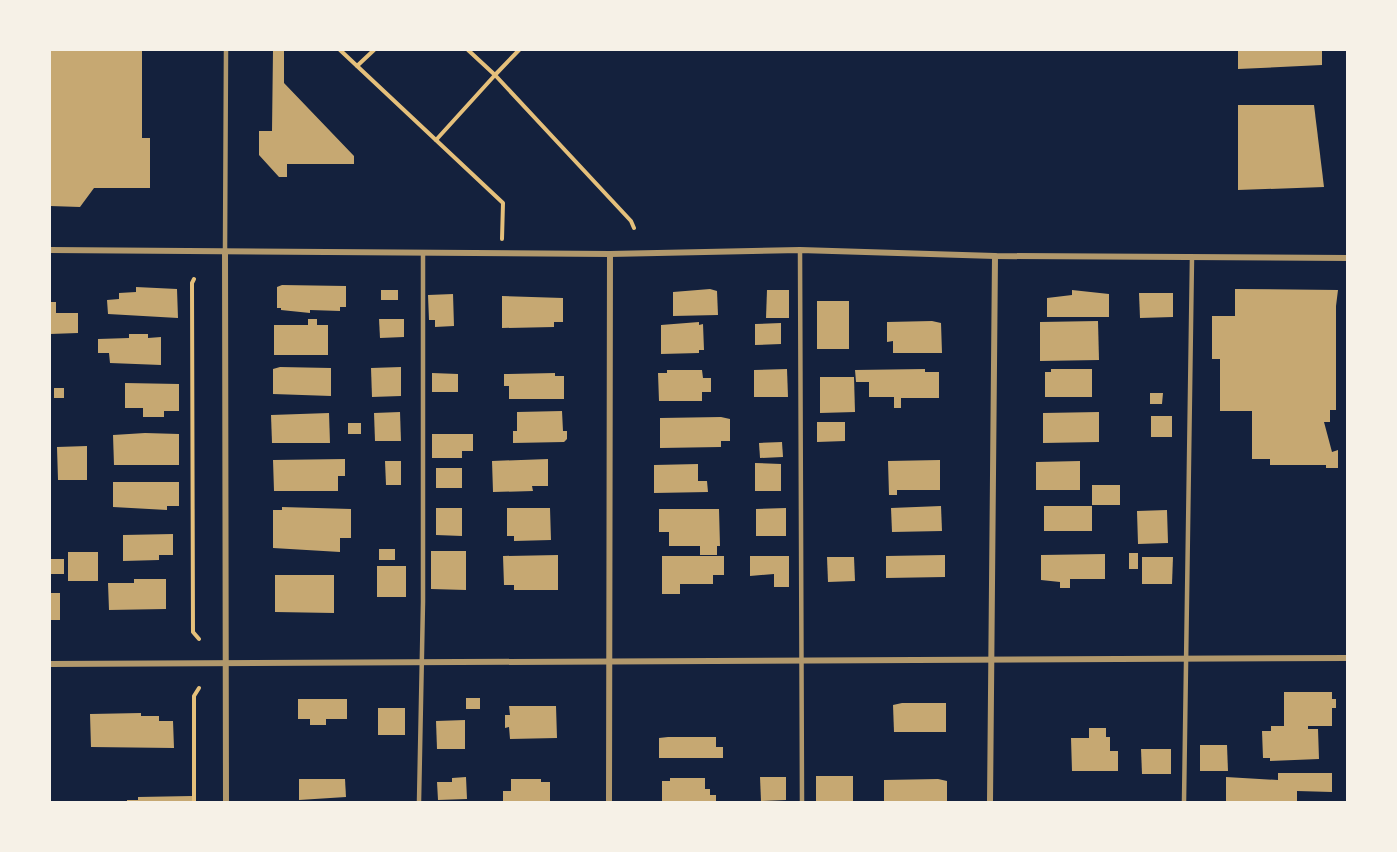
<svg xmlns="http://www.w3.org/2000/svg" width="1397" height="852" font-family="Spectral,serif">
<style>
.building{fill:#c6a872}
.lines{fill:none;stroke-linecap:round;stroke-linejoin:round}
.path{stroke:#e5c07b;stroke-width:4}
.service{stroke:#b1986c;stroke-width:4.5}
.minor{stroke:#b1986c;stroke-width:6}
</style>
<rect width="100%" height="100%" fill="#14213d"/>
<!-- building -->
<g class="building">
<polygon points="50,50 142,50 142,138 150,138 150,188 94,188 80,207 50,206"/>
<polygon points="273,50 284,50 284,83 354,156 354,164 287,164 287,177 279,177 259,155 259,131 272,131"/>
<polygon points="1238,50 1322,50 1322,65 1238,69"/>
<polygon points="1238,105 1314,105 1324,187 1238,190"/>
<polygon points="282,285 346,286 346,307 340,307 340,311 310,310 310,313 281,310 281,308 277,308 277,287"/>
<polygon points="136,287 177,289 178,318 108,314 107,300 119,299 119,293 136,292"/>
<polygon points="710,289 717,291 718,315 673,316 673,292"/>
<polygon points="1235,289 1338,290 1336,306 1336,410 1330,410 1330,422 1324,422 1332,452 1338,450 1338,468 1326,468 1326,465 1270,465 1270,459 1252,459 1252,411 1220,411 1220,359 1212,359 1212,316 1235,316"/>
<rect x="381" y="290" width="17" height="10"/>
<polygon points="767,290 789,290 789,318 766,318"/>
<polygon points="1072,290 1109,294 1109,317 1047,317 1047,298 1072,295"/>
<polygon points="1139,293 1173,293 1173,317 1140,318"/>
<polygon points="453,294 454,326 435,327 435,320 429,320 428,295"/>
<polygon points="502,296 563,298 563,322 554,322 554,327 502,328"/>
<rect x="817" y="301" width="32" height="48"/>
<polygon points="50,302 56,302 56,313 78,313 78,333 50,334"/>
<polygon points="308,319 317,319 317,325 328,325 328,355 274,355 274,325 308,325"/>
<polygon points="379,319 404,319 404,337 380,338"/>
<polygon points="932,321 941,323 942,353 893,353 893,341 887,342 887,322"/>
<polygon points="1098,321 1099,360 1040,361 1040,322"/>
<polygon points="699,322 699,325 703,324 704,350 699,350 699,353 661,354 661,325"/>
<polygon points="781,323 781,344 755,345 755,324"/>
<polygon points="129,334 148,334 148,338 161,337 161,365 110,363 109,353 98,353 98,339 129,338"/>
<polygon points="280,367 331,368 331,396 273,394 273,369"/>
<polygon points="401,367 401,396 372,397 371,368"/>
<polygon points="787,369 788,397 754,397 754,370"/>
<polygon points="925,369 925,372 939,372 939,398 901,398 901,408 894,408 894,397 869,397 869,382 856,382 855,370"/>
<polygon points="1051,369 1092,369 1092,397 1045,397 1045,372 1051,372"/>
<polygon points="667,370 702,370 703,378 711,378 711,392 702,392 702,401 659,401 658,373 667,373"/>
<polygon points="432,373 458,374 458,392 432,392"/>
<polygon points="555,373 555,376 564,376 564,399 509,399 509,386 504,386 504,374"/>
<polygon points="820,377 854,377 855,412 820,413"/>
<polygon points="125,383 179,384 179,411 164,411 164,417 143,417 143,408 125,408"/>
<rect x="54" y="388" width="10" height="10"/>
<polygon points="1150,393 1163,393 1162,404 1150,404"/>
<polygon points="562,411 563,431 567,431 567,439 564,442 513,443 513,431 517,431 517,412"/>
<polygon points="400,412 401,441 375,441 374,413"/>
<polygon points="1099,412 1099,442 1043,443 1043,413"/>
<polygon points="329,413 330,443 272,443 271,415"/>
<rect x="1151" y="416" width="21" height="21"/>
<polygon points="721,417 730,419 730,441 721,441 721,447 660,448 660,418"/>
<polygon points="817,422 845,422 845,441 817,442"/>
<rect x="348" y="423" width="13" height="11"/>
<polygon points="145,433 179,434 179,465 114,465 113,435"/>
<polygon points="432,434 473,434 473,451 462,451 462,458 432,458"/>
<polygon points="782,442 783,457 760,458 759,443"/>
<polygon points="87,446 87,480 58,480 57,447"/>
<polygon points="345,459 345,476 338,476 338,491 274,491 273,460"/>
<polygon points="548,459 548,486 532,486 533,491 493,492 492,461"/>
<polygon points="940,460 940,490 897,490 897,495 889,495 888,461"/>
<polygon points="385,461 401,461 401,485 386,485"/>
<polygon points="1080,461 1080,490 1036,490 1036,462"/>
<polygon points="755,463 781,464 781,491 755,491"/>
<polygon points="698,464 698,481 707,481 708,492 654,493 654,465"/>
<rect x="436" y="468" width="26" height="20"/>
<polygon points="113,482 179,482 179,506 167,506 167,510 113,507"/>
<rect x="1092" y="485" width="28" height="20"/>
<polygon points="941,506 942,531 892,532 891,508"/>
<rect x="1044" y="506" width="48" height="25"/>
<polygon points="282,507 351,509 351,538 340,538 340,552 273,548 273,510 282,510"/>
<polygon points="436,508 462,508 462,536 436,535"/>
<polygon points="507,508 550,508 551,540 514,541 514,536 507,536"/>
<polygon points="786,508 786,536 756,536 756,509"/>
<polygon points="659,509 719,509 720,546 717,546 717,555 700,555 700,546 669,546 669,532 659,532"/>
<polygon points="1167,510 1168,543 1138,544 1137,511"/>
<polygon points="173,534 173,555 159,555 159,560 123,561 123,535"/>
<rect x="379" y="549" width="16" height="11"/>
<polygon points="431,551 466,551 466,590 431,589"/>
<rect x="68" y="552" width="30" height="29"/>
<rect x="1129" y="553" width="9" height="16"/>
<polygon points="1105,554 1105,579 1070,579 1070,588 1060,588 1060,582 1041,580 1041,555"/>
<polygon points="558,555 558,590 514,590 514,585 504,585 503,556"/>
<polygon points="945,555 945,577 886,578 886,556"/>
<polygon points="662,556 724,556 724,575 713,575 713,584 680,584 680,594 662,594"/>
<polygon points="750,556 789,556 789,587 774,587 774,574 750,576"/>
<polygon points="827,557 854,557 855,581 828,582"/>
<polygon points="1142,557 1173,557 1172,584 1142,584"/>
<rect x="50" y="559" width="14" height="15"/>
<rect x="377" y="566" width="29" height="31"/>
<polygon points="275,575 334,575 334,613 275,612"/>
<polygon points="134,579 166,579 166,609 109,610 108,583 134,583"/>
<rect x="50" y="593" width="10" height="27"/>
<polygon points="1284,692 1332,692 1332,699 1336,699 1336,708 1332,708 1332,726 1308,726 1308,729 1318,729 1319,759 1270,761 1270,758 1263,758 1262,731 1271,731 1271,726 1284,726"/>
<rect x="466" y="698" width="14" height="11"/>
<polygon points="298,699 347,699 347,719 326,719 326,725 310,725 310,719 298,719"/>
<polygon points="902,703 946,703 946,732 894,732 893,705"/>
<polygon points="509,706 556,706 557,738 510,739 509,727 505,728 505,715 510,715"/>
<rect x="378" y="708" width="27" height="27"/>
<polygon points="141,713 141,716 159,716 159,721 173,721 174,748 91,747 90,714"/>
<polygon points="465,720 465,749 437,749 436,721"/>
<polygon points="1089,728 1106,728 1106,737 1110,737 1110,751 1118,751 1118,771 1072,771 1071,738 1089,738"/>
<polygon points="668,737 716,737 716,747 723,747 723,758 659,758 659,738"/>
<polygon points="1200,745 1227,745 1228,771 1200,771"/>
<polygon points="1141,749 1171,749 1171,774 1142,774"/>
<polygon points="1278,773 1332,773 1332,792 1297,791 1297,801 1226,802 1226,777 1278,780"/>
<rect x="816" y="776" width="37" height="26"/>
<polygon points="466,777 467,799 438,800 437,782 452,782 452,778"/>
<polygon points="760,777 786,777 786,800 761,801"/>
<polygon points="670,778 705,778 705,789 710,789 710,795 716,795 716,802 662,802 662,781 670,781"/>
<polygon points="299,779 345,779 346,797 299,800"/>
<polygon points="511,779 541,779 541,782 550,782 550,802 503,802 503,791 511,791"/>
<polygon points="938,779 947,781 947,802 884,802 884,780"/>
<polygon points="192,796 192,802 127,802 127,800 138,800 138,797"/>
</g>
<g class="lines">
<!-- path -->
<g class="path">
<polyline points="340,50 503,203 502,239"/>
<polyline points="519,50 495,75 631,221 634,228"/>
<polyline points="357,66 374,50"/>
<polyline points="436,140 495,75 468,50"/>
<polyline points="194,279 192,283 193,632 199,639"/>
<polyline points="194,802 194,696 199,688"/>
</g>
<!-- service -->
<g class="service">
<polyline points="800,250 802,802"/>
<polyline points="225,251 226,50"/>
<polyline points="419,802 423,602 423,253"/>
<polyline points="1184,802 1192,257"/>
</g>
<!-- minor -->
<g class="minor">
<polyline points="50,250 610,254 800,250 995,256 1348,258"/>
<polyline points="225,251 226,802"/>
<polyline points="50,664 1348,658"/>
<polyline points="609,802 610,254"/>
<polyline points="990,802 995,256"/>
</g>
</g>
<!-- border -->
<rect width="1397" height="852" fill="none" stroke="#f6f1e7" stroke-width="102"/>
</svg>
